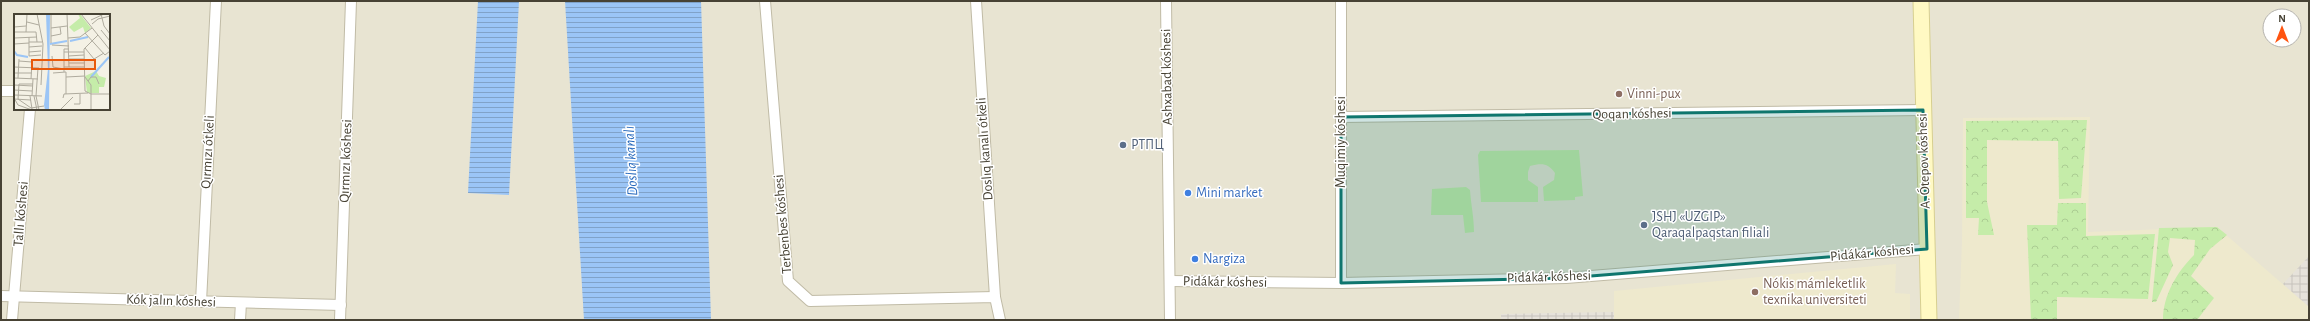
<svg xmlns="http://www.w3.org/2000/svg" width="2310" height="321" font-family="'Alegreya Sans',sans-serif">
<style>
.residential{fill:#e8e4d2;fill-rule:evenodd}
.industrial{fill:url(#industrial-grid)}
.education{fill:#eee9cd}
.green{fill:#c5eca9}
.forest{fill:url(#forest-crowns)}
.water{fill:url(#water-rules)}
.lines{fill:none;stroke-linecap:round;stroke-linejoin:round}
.street-casing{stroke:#c0bba6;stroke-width:12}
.secondary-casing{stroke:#d7cf90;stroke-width:17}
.street{stroke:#fff;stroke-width:10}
.secondary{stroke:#fff9c3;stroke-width:15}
.marked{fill:#0f766e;fill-opacity:0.2;stroke:#0f766e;stroke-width:3;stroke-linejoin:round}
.education-dot{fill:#8d6e63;stroke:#fff;stroke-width:1.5}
.service-dot{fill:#5c6f8a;stroke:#fff;stroke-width:1.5}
.shop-dot{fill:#3f7fe0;stroke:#fff;stroke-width:1.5}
.labels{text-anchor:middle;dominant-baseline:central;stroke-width:3;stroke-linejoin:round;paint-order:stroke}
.street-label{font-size:14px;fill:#474234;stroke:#fff}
.education-label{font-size:14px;fill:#785e54;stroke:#fff;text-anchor:start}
.service-label{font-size:14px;fill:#4e5e75;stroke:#fff;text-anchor:start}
.shop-label{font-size:14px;fill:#366cbe;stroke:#fff;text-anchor:start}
.water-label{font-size:15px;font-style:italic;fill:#2467bc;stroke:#fff}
.inset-river{fill:none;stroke:#9bc5f6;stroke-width:2}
.inset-road{fill:none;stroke:#afab9e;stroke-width:1}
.view{fill:#e8590c;fill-opacity:0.15;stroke:#e8590c;stroke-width:2}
.inset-edge{fill:none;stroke:#474234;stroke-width:2}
</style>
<defs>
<pattern id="industrial-grid" width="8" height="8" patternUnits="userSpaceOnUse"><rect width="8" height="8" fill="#e6e2da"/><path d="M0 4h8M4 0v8" fill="none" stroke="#c7c3bc"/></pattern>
<pattern id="forest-crowns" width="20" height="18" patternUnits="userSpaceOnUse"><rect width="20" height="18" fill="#c5eca9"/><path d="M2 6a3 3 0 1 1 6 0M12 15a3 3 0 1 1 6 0" fill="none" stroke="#abcc92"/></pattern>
<pattern id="water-rules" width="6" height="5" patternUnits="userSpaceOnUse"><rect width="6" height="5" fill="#9bc5f6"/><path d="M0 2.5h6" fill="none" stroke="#80a2c8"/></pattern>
</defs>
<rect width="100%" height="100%" fill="#f4f1e5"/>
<!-- residential -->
<path class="residential" d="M1 1H2309V320H1ZM15 15H109V109H15ZM2270 16H2294V40H2270Z"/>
<!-- industrial -->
<g class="industrial">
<polygon points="2309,256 2309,307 2283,284"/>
<polygon points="1614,312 1614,320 1501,320 1501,314"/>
</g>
<!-- education -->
<g class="education">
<polygon points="2090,117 2088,232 2217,227 2309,307 2309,320 1959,320 1962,241 1963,118"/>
<polygon points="1896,264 1895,293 1910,294 1910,320 1614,320 1614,291"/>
</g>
<!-- green -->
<g class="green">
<path d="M1579 150 1583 196 1575 197V200L1544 201 1543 187 1554 180 1555 173C1548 163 1542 163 1530 166L1528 172V180L1538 187V202H1481L1478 155 1480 151Z"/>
<path d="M1466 187 1470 190C1471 205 1474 217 1474 232L1465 233 1463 215H1431L1432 189Z"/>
</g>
<!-- forest -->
<g class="forest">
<polygon points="2087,120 2081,198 2059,199 2058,141 1987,140 1987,202 1994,235 1978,235 1979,218 1966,218 1966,121"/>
<polygon points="2058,203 2086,203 2086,236 2155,234 2148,299 2057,297 2057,320 2031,320 2027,225 2057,225"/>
<path d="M2217 227 2227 235 2210 249 2191 276 2214 298 2197 320H2163C2163 295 2177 272 2194 255L2195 240 2170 238 2168 252 2173 265 2156 302H2152L2159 228Z"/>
</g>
<!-- water -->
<g class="water">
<polygon points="478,1 519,1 509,195 468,193"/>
<polygon points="565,1 701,1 711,320 584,320"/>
</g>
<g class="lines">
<defs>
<g id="street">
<polyline points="765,1 788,281 810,301 995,297 1000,320"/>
<polyline points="976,1 995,297"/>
<polyline points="1166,1 1170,320"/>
<polyline points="1341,1 1341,283"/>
<polyline points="1,91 15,91"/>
<polyline points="1341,117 1923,110"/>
<polyline points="1170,281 1341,283 1566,278 1927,249"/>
<polyline points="1,296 341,305"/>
<polyline points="201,302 216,1"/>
<polyline points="12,320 30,109"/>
<polyline points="240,320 241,303"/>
<polyline points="340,320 351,1"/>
</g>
<polyline id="secondary" points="1921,1 1929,320"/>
</defs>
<!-- street casing -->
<use href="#street" class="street-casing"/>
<!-- secondary casing -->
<use href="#secondary" class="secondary-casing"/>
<!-- street -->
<use href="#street" class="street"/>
<!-- secondary -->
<use href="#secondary" class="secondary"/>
</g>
<!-- marked area -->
<path class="marked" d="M1923 110 1927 249 1566 278 1341 283V117Z"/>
<!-- markers -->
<g class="education-dot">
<circle cx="1619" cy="94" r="4"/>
<circle cx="1755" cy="292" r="4"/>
</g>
<g class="service-dot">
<circle cx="1123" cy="145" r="4"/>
<circle cx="1644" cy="225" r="4"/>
</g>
<g class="shop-dot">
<circle cx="1188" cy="193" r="4"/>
<circle cx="1195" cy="259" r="4"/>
</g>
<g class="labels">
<!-- street labels -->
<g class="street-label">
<text transform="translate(1167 77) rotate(-91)">Ashxabad kóshesi</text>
<text transform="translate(1632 114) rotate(-1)">Qoqan kóshesi</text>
<text transform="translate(1341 142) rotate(-90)">Muqimiy kóshesi</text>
<text transform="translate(985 149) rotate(-94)">Doslıq kanalı ótkeli</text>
<text transform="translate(208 152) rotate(-87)">Qırmızı ótkeli</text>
<text transform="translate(346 161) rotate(-88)">Qırmızı kóshesi</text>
<text transform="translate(1924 161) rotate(-92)">A. Ótepov kóshesi</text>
<text transform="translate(21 214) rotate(-85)">Tallı kóshesi</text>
<text transform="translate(783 224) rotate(-95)">Terbenbes kóshesi</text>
<text transform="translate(1872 253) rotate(-5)">Pidákár kóshesi</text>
<text transform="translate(1549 277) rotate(-2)">Pidákár kóshesi</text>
<text transform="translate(1225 282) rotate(1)">Pidákár kóshesi</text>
<text transform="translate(171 301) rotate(2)">Kók jalın kóshesi</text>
</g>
<!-- education labels -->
<g class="education-label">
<text x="1627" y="94">Vinni-pux</text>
<text x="1763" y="284">Nókis mámleketlik<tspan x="1763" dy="16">texnika universiteti</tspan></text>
</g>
<!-- service labels -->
<g class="service-label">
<text x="1131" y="145">РТПЦ</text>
<text x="1652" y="217">JSHJ «UZGIP»<tspan x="1652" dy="16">Qaraqalpaqstan filiali</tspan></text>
</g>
<!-- shop labels -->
<g class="shop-label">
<text x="1196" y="193">Mini market</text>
<text x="1203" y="259">Nargiza</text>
</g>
<!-- water labels -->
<g class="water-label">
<text transform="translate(631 161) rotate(-93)">Doslıq kanalı</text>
</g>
</g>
<!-- overview -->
<g transform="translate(14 14)">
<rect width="96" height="96" fill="#f4f1e5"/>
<path d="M64 0H66L77 14 71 19 69 13 60 18 55 13 66 4Z" fill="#c5eca9"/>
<path d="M82 57 85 62 92 64 90 73H85V79H73L71 62Z" fill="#c5eca9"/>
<path d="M32 0H36L35 96H31L30 91 34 55Z" fill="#9bc5f6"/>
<path class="inset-river" d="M56 27 74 23M36 30 53 27M0 37 3 41 14 43M86 53 95 43M77 63 86 53"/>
<path class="inset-road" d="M23 0 29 30 27 71M37 0V29M53 0 55 53M67 0 96 36M87 0 90 12 96 20M77 6 90 0M13 8 25 11M78 10 84 5 96 2M0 13 12 12M37 14 53 12M87 16 96 27M0 18H22L23 28M12 18 13 0M71 19 91 41 96 37M37 22 47 20 46 13M15 23V42L27 41M0 24 23 23M54 24 66 23 78 14M15 28H28M0 30 15 29M38 31 55 32M15 33 28 32M71 34 80 45 90 39M15 38 27 37M50 38H70M38 42 39 53 50 55M54 42 70 41M55 45H70M5 47 18 48 17 65M55 49H71M0 53 25 54M50 53H71M24 54 22 82 25 96M50 58V35H55M0 59H18M39 59 52 58V80M52 63 71 62M71 63 77 71V80H96M0 64 24 65M4 64 5 45M74 67 77 63H82L85 70M19 70H5L4 85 17 94 30 92M0 71 19 72M0 76 18 77M0 81 28 82M16 82 18 95M18 82 19 65M20 82 23 96M0 84 4 91 18 96M49 84 50 80 74 79M0 85 17 86M60 90H66V80M46 96 59 83M77 96V80L71 77 70 35 84 21"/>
<path class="view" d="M18 46H81V55H18Z"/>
<rect width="96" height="96" class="inset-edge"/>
</g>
<!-- border -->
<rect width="2310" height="321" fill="none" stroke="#474234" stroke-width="4"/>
<!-- north arrow -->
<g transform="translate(2282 28)"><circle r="19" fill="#ffffff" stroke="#b5b3ae"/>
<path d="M0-3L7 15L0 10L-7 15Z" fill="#ff5410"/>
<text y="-6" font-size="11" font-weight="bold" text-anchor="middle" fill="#474234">N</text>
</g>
</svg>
